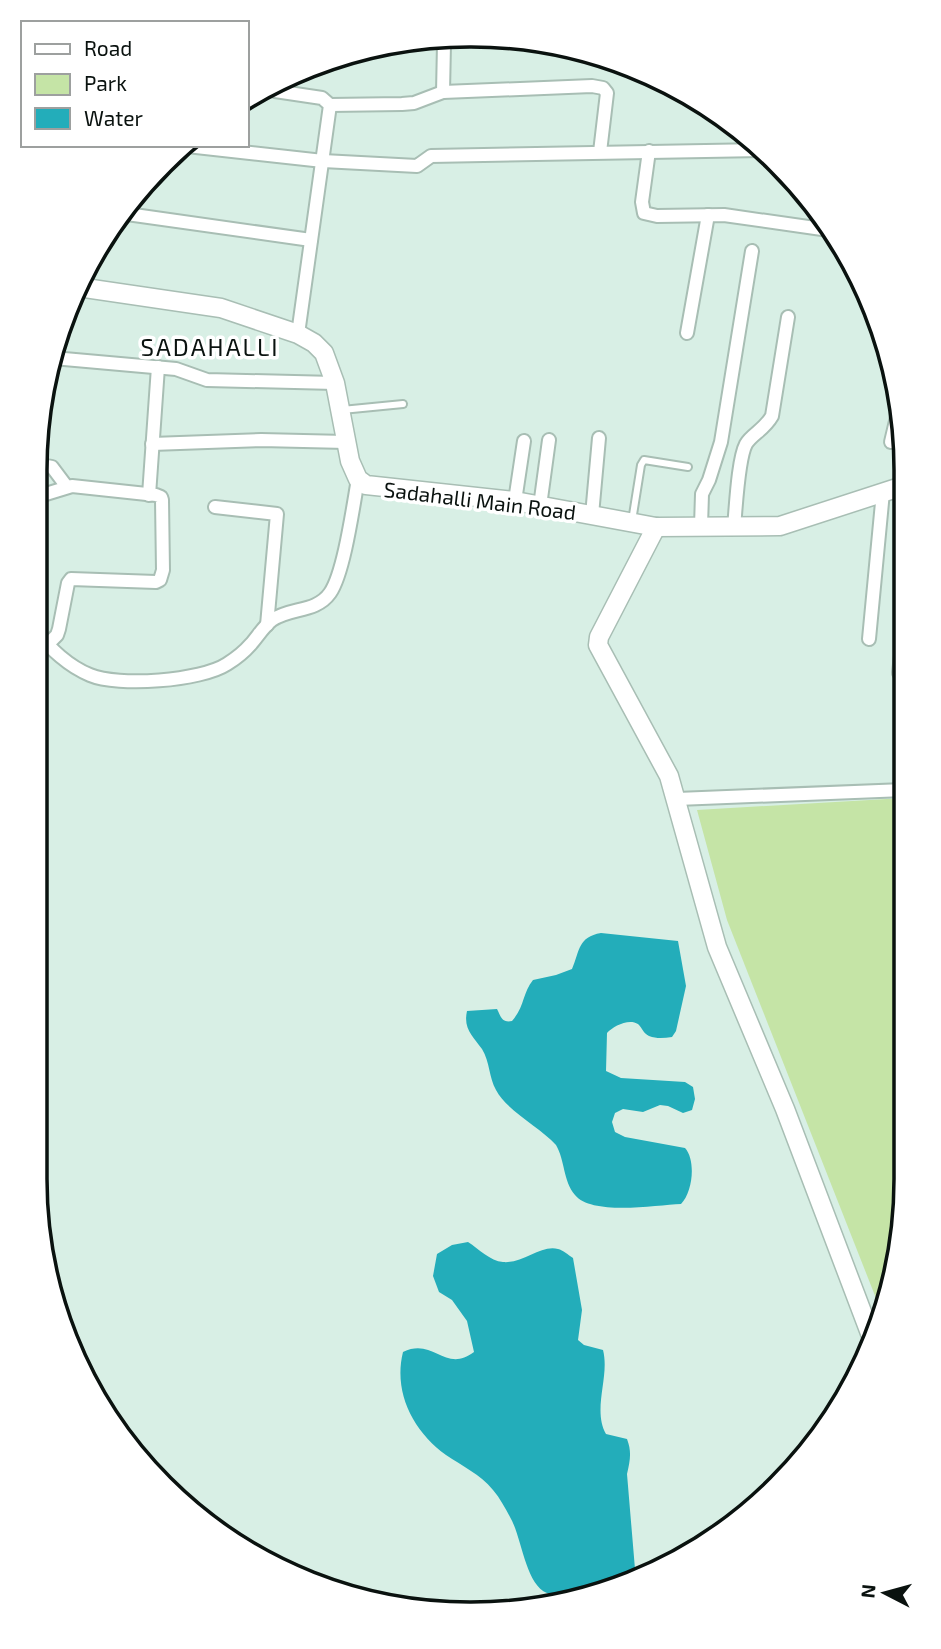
<svg xmlns="http://www.w3.org/2000/svg" width="941" height="1649" font-family="'Exo 2',sans-serif">
<style>
.green{fill:#c5e4a6}
.water{fill:#23adba}
.lines{fill:none;stroke-linecap:round;stroke-linejoin:round}
.lane-casing{stroke:#a8beb4;stroke-width:10}
.street-casing{stroke:#a8beb4;stroke-width:16}
.secondary-casing{stroke:#a8beb4;stroke-width:21}
.lane{stroke:#fff;stroke-width:6}
.street{stroke:#fff;stroke-width:12}
.secondary{stroke:#fff;stroke-width:18}
.labels{text-anchor:middle;dominant-baseline:central;stroke-width:7;stroke-linejoin:round;paint-order:stroke}
.street-label{font-size:21px;fill:#0a120f;stroke:#fff}
.quarter-label{font-size:24px;letter-spacing:2px;fill:#0a120f;stroke:#fff}
.rim{fill:none;stroke:#0a120f;stroke-width:3.5}
</style>
<rect width="100%" height="100%" fill="#d8efe5"/>
<!-- green -->
<polygon class="green" points="904,798 905,1207 883,1316 727,920 697,810"/>
<!-- water -->
<g class="water">
<path d="M601 933 678 941 686 986 676 1031 672 1037C664 1038 657 1039 649 1036 643 1033 643 1029 638 1024 629 1018 613 1026 607 1033L606 1071 621 1078 685 1082 693 1087 695 1099 692 1110 683 1113 668 1106 660 1105 643 1112 623 1109 615 1113 612 1122 615 1132 625 1137 685 1148C696 1160 693 1192 681 1204 656 1205 592 1216 575 1195 563 1181 565 1160 556 1145 540 1127 507 1111 496 1090 489 1078 490 1062 482 1049 473 1036 463 1029 467 1011L497 1009C501 1017 502 1023 512 1021 525 1006 522 994 533 980L556 975 572 969C580 950 578 937 601 933Z"/>
<path d="M468 1242C479 1249 490 1261 503 1262 522 1264 542 1244 558 1249 563 1250 568 1255 573 1258L582 1310 578 1340 584 1345 603 1350C610 1377 592 1409 606 1434L627 1439C632 1452 630 1461 627 1474L636 1581C609 1587 573 1603 547 1593 525 1584 522 1537 510 1517 505 1508 500 1498 493 1490 480 1474 462 1466 446 1455 413 1431 393 1392 403 1352 434 1337 445 1374 474 1352L467 1321 452 1300 439 1292 433 1276 437 1254 452 1245Z"/>
</g>
<g class="lines">
<defs>
<g id="lane">
<polyline points="342,410 403,404"/>
<polyline points="632,521 641,465 644,460 688,467"/>
<polyline points="669,1560 671,1560"/>
</g>
<g id="street">
<polyline points="275,91 322,98 330,105 298,334"/>
<polyline points="443,92 444,44"/>
<polyline points="330,105 402,104 414,103 443,92 592,86 603,88 607,93 600,152"/>
<polyline points="187,146 323,161 417,166 431,156 762,150"/>
<polyline points="649,151 642,202 644,213 657,216 724,215 829,230"/>
<polyline points="127,214 311,240"/>
<polyline points="687,333 708,215"/>
<polyline points="53,358 176,369 207,380 335,383"/>
<polyline points="891,442 900,404"/>
<polyline points="152,444 261,440 346,442"/>
<polyline points="36,464 52,467 67,487"/>
<polyline points="149,495 158,367"/>
<polyline points="36,497 72,486 156,495 161,497 162,500 163,570 160,580 156,582 71,579 68,583 59,629 57,635 47,645"/>
<polyline points="515,501 524,441"/>
<polyline points="540,506 549,440"/>
<polyline points="215,507 277,514 267,625"/>
<polyline points="592,515 599,438"/>
<polyline points="701,526 702,494 709,480 721,442 752,251"/>
<path d="M734 527C736 507 738 459 746 444 752 434 764 430 772 416L788 317"/>
<path d="M36 632C51 649 68 666 90 675 118 687 201 681 227 664 235 659 245 651 251 644 258 636 264 626 272 620 290 607 316 613 330 593 344 573 353 507 358 479"/>
<polyline points="869,639 883,492"/>
<polyline points="899,673 903,638"/>
<polyline points="677,799 904,790"/>
</g>
<g id="secondary">
<polyline points="78,287 221,308 298,334 314,343 324,353 335,383 350,461 358,479 366,485 515,501 656,527 780,526 903,486"/>
<polyline points="656,527 599,637 598,645 669,776 717,947 785,1109 873,1341"/>
</g>
</defs>
<!-- lane casing -->
<use href="#lane" class="lane-casing"/>
<!-- street casing -->
<use href="#street" class="street-casing"/>
<!-- secondary casing -->
<use href="#secondary" class="secondary-casing"/>
<!-- lane -->
<use href="#lane" class="lane"/>
<!-- street -->
<use href="#street" class="street"/>
<!-- secondary -->
<use href="#secondary" class="secondary"/>
</g>
<g class="labels">
<!-- street labels -->
<g class="street-label">
<text transform="translate(480 500) rotate(7)">Sadahalli Main Road</text>
</g>
<!-- quarter labels -->
<g class="quarter-label">
<text x="210" y="346">SADAHALLI</text>
</g>
</g>
<!-- crop -->
<path d="M0 0H941V1649H0ZM470 47H471A423 423 0 0 1 894 470V1179A423 423 0 0 1 471 1602H470A423 423 0 0 1 47 1179V470A423 423 0 0 1 470 47Z" fill="#fff" fill-rule="evenodd"/>
<path class="rim" d="M470 47H471A423 423 0 0 1 894 470V1179A423 423 0 0 1 471 1602H470A423 423 0 0 1 47 1179V470A423 423 0 0 1 470 47Z"/>
<!-- legend -->
<rect x="21" y="21" width="228" height="126" fill="#ffffff" stroke="#9da09f" stroke-width="2"/>
<rect x="35" y="44" width="35" height="10" fill="#ffffff" stroke="#9da09f" stroke-width="2"/>
<text x="84" y="56" font-size="21" fill="#0a120f">Road</text>
<rect x="35" y="74" width="35" height="21" fill="#c5e4a6" stroke="#9da09f" stroke-width="2"/>
<text x="84" y="91" font-size="21" fill="#0a120f">Park</text>
<rect x="35" y="108" width="35" height="21" fill="#23adba" stroke="#9da09f" stroke-width="2"/>
<text x="84" y="126" font-size="21" fill="#0a120f">Water</text>
<!-- north arrow -->
<g transform="translate(885 1593) rotate(276)" stroke="#ffffff" stroke-width="5" paint-order="stroke">
<path d="M0-5L12 26L0 18L-12 26Z" fill="#0a120f"/>
<text y="-10" font-size="19" font-weight="bold" text-anchor="middle" fill="#0a120f">N</text>
</g>
</svg>
